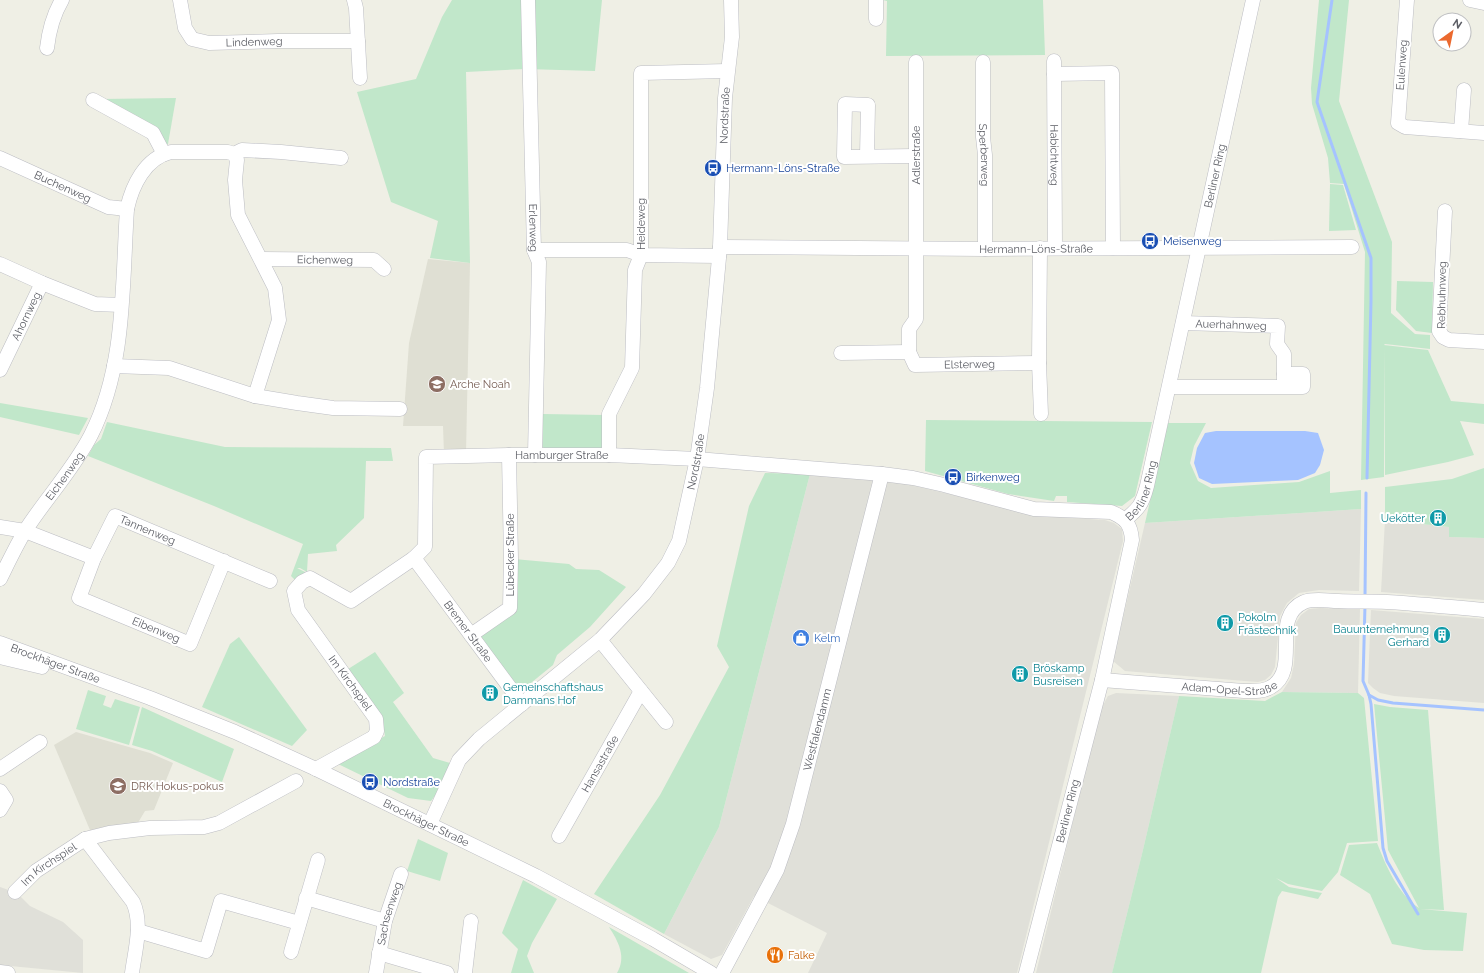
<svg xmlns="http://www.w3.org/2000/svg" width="1484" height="973" font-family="Raleway,sans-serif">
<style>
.industrial{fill:#e0e0d9}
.education{fill:#dfdfd3}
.green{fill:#c1e7ca}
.water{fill:#a5c3ff}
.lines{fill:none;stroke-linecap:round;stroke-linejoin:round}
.stream{stroke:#a5c3ff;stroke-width:3}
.minor-casing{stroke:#bcbdc3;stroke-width:15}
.minor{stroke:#fff;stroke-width:14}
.labels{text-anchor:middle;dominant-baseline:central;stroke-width:4;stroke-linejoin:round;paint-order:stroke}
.street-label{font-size:11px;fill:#5c5e65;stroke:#fff}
.transit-label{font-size:11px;fill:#164399;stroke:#fff;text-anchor:start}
.education-label{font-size:11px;fill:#785e54;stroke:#fff;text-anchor:start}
.culture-label{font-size:11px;fill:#0d838f;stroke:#fff;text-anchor:start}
.shop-label{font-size:11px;fill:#366cbe;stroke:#fff;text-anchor:start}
.food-label{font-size:11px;fill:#c56008;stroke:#fff;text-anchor:start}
</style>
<rect width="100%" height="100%" fill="#efefe5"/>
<!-- industrial -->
<g class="industrial">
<polygon points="810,474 902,483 1043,516 1105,520 1114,523 1122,529 1123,541 1017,973 808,973 827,933 754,896 722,955 711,959 664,934 719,827"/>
<polygon points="1361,509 1359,591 1319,590 1299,593 1287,603 1280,616 1275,667 1271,675 1265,680 1258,682 1245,681 1125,671 1113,661 1145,523"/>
<polygon points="1385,520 1449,527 1449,537 1484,538 1484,600 1381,592"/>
<polygon points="1320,608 1360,609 1358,693 1282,692 1291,678 1294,664 1296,623 1301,615 1309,609"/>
<polygon points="1371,610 1484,619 1484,703 1394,696 1380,693 1373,688 1368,683"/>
<polygon points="1116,693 1179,696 1142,854 1112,973 1036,973 1100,711 1108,696"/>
<polygon points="0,887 17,893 30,906 63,922 83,940 83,973 0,965"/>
</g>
<!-- education -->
<g class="education">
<polygon points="428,259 470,263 466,453 444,454 443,426 403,426 409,343"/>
<polygon points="76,732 150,753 173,763 154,810 145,811 136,826 90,830 54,745"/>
</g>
<!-- green -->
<g class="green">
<polygon points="452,0 602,0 595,71 525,69 466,72 470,263 430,258 438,221 391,202 357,92 416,79 442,17"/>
<polygon points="883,0 1043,0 1045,55 886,56 887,1"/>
<polygon points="1319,0 1349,0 1339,101 1392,242 1391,313 1415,334 1430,335 1430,349 1385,344 1384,345 1428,350 1451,401 1484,404 1484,424 1460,421 1474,455 1448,462 1385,475 1384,348 1384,477 1361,480 1365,252 1344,184 1330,183 1328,158 1312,104 1311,88"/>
<polygon points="176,98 168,144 164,145 101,99"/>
<polygon points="1330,184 1343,185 1356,230 1329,231"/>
<polygon points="1397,281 1433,282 1432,333 1416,331 1396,310"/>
<polygon points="0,403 88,418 79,435 0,417"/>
<polygon points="543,414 604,415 603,446 597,452 548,451 541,446"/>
<polygon points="926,420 1152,422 1135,496 1122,506 1067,502 1067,496 1056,496 1054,501 1008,494 925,471"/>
<polygon points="107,422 225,447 391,448 393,461 366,461 364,518 336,545 337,551 308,554 307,572 300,568 297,568 307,573 295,580 291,576 303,544 214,506 88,456 94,445 101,439"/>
<polygon points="1168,423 1206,423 1194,446 1190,463 1198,481 1211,488 1299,482 1330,471 1330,493 1361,490 1361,509 1145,523"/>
<polygon points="1484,468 1484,538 1449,537 1449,527 1385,520 1385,487 1452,479"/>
<polygon points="765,473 810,474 719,827 664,934 594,894 660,795 729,667 717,646 749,506"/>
<polygon points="514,559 569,564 576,569 599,570 626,587 590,627 557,655 553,665 521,691 480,636 517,609"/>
<polygon points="239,637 307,730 292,746 202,707 230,644"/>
<polygon points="375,652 404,693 393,702 433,758 450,763 437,793 431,801 408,798 336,763 385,736 382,717 345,671"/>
<polygon points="88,690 106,696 103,705 111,708 115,699 140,707 129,745 76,729"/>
<polygon points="1282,692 1358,693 1364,698 1378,841 1347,843 1338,872 1322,891 1288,884 1276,878 1289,887 1322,893 1318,899 1282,891 1278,897 1261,973 1112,973 1142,854 1179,696 1265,701"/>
<path d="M1374 704 1390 707 1428 710 1444 910 1420 909 1467 913 1463 951 1424 950 1392 944 1370 894 1340 875 1349 845 1377 843C1386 866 1398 894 1419 908L1388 850Z"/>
<polygon points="142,707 234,749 222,782 152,751 132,745"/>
<polygon points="418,839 448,853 440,881 407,871"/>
<polygon points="523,880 557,899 532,943 527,956 534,973 511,973 518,949 502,933"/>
<path d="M609 927 689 973H617C627 957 618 941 609 927Z"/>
</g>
<!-- water -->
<polygon class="water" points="1216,431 1305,431 1318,433 1324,450 1320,465 1315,473 1298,480 1212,484 1199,478 1194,463 1197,448 1205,433"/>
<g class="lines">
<!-- stream -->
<g class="stream">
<polyline points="1332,0 1317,102 1371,258 1371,301 1367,478"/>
<polyline points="1365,597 1366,493"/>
<polyline points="1365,605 1363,681 1369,695 1378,700 1393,703 1484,710"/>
<polyline points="1369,695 1371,704 1383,848 1387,861 1418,914"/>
</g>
<defs>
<g id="minor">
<path id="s1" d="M180 0 185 28 192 39 209 43 278 41H358"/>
<polyline points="354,0 356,8 360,78"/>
<path id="s2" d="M528 0 534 250 539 262 535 455"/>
<polyline points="876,0 876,19"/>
<polyline points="1407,0 1398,123 1405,127 1484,133"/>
<polyline points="1470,0 1484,3"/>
<path d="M47 48C49 31 53 15 62 0"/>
<path id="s3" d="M1054 61 1055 248"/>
<path id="s4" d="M916 62V319L909 329V352L915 365 1039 363"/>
<path id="s5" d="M983 62V137L985 155V249"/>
<polyline points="1054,74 1112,73 1113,248"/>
<polyline points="93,100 153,133 164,154"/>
<polyline points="1461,131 1464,90"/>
<polyline points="234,154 242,150 281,152 341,158"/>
<polyline points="867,156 868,105 845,104 844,157 915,156"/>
<path id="s6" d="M0 158 108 207 127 209"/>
<polyline points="1445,211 1439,331 1443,337 1449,340 1484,342"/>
<path id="s7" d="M720 247 985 249 1352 247"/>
<polyline points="1040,248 1039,363 1041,414"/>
<polyline points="534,250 627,250 641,255 719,256"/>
<path id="s8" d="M261 259 374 260 384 269"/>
<polyline points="0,264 42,283 95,304 121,305"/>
<path id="s9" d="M1183 323 1278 326 1277 344 1284 354V383"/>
<polyline points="841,353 909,352"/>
<polyline points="114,366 169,368 255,396 297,403 333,408 400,409"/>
<path id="s10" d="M0 370 42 283"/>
<polyline points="1169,387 1303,387 1303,374 1284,374"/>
<polyline points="609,455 609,414 632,368 635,270 641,255 641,73 727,71"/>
<path id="s11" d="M1125 520C1139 508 1142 505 1147 486L1253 0"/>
<polyline points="0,527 25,531 94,558"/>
<path id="s12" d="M414 558 522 704"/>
<path id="s13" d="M224 561 190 644 79 598 94 558 115 516 270 581"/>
<path id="s14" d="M0 579C8 563 16 546 25 531 46 498 73 470 91 435 126 366 122 284 127 209 132 186 145 158 171 152H228L234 154 237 160 235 180 238 215 275 288 279 320 255 396"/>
<polyline points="471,635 510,608 511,559 509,455"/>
<polyline points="600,640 666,722"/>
<path id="s15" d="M0 643 150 698 235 732 316 769 536 876 653 939 711 973"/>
<polyline points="0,657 42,667"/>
<path id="s16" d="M1102 680 1244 691C1252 691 1263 692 1271 687 1302 669 1269 617 1304 602 1314 598 1328 601 1338 601 1354 602 1370 601 1387 602 1419 604 1452 607 1484 610"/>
<polyline points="0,769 40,742"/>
<path id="s17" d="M316 769 374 737 377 731 376 719 298 610 294 591 302 582 310 578 351 601 414 558 425 547 426 457 509 455H609L697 459 882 474 913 478 944 485 1034 509 1111 512C1126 518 1131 525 1132 540L1102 680 1026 973"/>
<polyline points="0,791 6,800 0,810"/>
<path id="s18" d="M430 824 459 760 479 739 600 640 644 594 668 563 679 541 697 459 707 388 720 247 725 98 732 37 731 0"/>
<path id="s19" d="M559 836 641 691"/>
<path d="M85 839 133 902C143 924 135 950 132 973"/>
<path id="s20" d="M15 892 36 871 85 839 109 833 150 828 204 827 219 823 296 781"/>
<polyline points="306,898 385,921"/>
<polyline points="138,931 206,951 221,901 299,923"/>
<polyline points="291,952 318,860"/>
<polyline points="379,953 447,973"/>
<polyline points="0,972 8,973"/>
<path id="s21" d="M376 973 385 921 401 874"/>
<polyline points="465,973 471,921"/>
<path id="s22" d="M722 973 777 870 793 824 882 474"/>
</g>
</defs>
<!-- minor casing -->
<use href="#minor" class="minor-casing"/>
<!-- minor -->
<use href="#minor" class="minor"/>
</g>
<!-- icons -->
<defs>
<symbol id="bus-disc" viewBox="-11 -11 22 22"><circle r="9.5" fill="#1a4fb4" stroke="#fff"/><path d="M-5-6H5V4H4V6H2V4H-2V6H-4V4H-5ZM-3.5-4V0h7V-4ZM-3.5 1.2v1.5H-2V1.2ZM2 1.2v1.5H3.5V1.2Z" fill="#fff"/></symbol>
<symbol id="school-disc" viewBox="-11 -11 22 22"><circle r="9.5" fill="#8d6e63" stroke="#fff"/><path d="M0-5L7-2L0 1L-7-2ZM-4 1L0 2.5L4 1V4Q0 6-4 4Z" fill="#fff"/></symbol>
<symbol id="building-disc" viewBox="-11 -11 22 22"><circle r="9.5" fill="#0f9aa8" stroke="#fff"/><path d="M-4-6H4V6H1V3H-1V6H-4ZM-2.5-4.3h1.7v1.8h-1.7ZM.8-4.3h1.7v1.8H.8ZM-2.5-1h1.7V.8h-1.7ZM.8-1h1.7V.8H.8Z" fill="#fff"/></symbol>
<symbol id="shop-disc" viewBox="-11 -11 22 22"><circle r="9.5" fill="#3f7fe0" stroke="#fff"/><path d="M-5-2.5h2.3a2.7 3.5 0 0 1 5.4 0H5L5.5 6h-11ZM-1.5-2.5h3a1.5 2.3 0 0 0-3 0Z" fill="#fff"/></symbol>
<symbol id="restaurant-disc" viewBox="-11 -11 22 22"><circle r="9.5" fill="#e8710a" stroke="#fff"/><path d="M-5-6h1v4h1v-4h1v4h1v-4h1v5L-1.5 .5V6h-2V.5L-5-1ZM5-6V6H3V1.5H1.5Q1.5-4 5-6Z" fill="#fff"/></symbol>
</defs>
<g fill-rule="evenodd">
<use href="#bus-disc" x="703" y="158" width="20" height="20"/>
<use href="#bus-disc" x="1140" y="231" width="20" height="20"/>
<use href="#school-disc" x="427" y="374" width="20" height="20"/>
<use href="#bus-disc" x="943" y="467" width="20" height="20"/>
<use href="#building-disc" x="1428" y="508" width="20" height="20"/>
<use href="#building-disc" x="1215" y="613" width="20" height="20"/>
<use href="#building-disc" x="1432" y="625" width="20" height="20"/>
<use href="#shop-disc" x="791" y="628" width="20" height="20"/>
<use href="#building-disc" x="1010" y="664" width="20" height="20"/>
<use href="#building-disc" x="480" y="683" width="20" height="20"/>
<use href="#bus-disc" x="360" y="772" width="20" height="20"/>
<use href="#school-disc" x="108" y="776" width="20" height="20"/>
<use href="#restaurant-disc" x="765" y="945" width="20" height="20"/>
</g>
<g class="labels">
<!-- street labels -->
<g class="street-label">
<text stroke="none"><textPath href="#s1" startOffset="104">Lindenweg</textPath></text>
<text transform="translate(1402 65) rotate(-86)">Eulenweg</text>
<text stroke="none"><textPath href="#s18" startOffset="812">Nordstraße</textPath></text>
<text transform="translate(916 155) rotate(-90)">Adlerstraße</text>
<text stroke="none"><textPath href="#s5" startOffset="93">Sperberweg</textPath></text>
<text stroke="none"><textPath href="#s3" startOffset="94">Habichtweg</textPath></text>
<text stroke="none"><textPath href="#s11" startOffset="359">Berliner Ring</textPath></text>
<text stroke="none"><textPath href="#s6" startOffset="69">Buchenweg</textPath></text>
<text transform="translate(641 224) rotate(-90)">Heideweg</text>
<text stroke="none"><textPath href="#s2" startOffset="228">Erlenweg</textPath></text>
<text stroke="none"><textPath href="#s7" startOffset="316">Hermann-Löns-Straße</textPath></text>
<text stroke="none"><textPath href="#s8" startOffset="64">Eichenweg</textPath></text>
<text transform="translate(1442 295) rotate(-89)">Rebhuhnweg</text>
<text stroke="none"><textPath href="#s10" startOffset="60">Ahornweg</textPath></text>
<text stroke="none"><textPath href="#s9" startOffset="48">Auerhahnweg</textPath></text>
<text stroke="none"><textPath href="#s4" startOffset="361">Elsterweg</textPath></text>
<text stroke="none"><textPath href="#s17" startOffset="624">Hamburger Straße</textPath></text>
<text stroke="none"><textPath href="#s18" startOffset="464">Nordstraße</textPath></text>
<text stroke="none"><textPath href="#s14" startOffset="122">Eichenweg</textPath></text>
<text stroke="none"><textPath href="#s11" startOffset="35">Berliner Ring</textPath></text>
<text stroke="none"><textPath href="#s13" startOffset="335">Tannenweg</textPath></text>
<text transform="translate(510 555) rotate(-90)">Lübecker Straße</text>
<text transform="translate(156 630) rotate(22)">Eibenweg</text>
<text stroke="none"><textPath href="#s12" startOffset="91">Bremer Straße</textPath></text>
<text stroke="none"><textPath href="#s15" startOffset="59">Brockhäger Straße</textPath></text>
<text transform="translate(350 683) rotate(54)">Im Kirchspiel</text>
<text stroke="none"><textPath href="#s16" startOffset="128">Adam-Opel-Straße</textPath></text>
<text stroke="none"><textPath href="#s22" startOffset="263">Westfalendamm</textPath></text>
<text stroke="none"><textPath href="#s19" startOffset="83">Hansastraße</textPath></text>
<text transform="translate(1068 811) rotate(-76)">Berliner Ring</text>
<text stroke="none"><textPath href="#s15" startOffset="463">Brockhäger Straße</textPath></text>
<text stroke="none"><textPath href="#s20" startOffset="44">Im Kirchspiel</textPath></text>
<text stroke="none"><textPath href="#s21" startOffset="61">Sachsenweg</textPath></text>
</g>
<!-- transit labels -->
<g class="transit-label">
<text x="726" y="168">Hermann-Löns-Straße</text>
<text x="1163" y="241">Meisenweg</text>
<text x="966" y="477">Birkenweg</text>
<text x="383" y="782">Nordstraße</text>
</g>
<!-- education labels -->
<g class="education-label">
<text x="450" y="384">Arche Noah</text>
<text x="131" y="786">DRK Hokus-pokus</text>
</g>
<!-- culture labels -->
<g class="culture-label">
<text x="1425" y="518" text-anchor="end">Uekötter</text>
<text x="1238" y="617">Pokolm<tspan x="1238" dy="13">Frästechnik</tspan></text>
<text x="1429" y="629" text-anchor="end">Bauunternehmung<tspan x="1429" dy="13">Gerhard</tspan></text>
<text x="1033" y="668">Bröskamp<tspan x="1033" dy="13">Busreisen</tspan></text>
<text x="503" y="687">Gemeinschaftshaus<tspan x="503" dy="13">Dammans Hof</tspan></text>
</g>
<!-- shop labels -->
<g class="shop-label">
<text x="814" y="638">Kelm</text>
</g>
<!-- food labels -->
<g class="food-label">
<text x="788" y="955">Falke</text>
</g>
</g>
<!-- north arrow -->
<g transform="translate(1452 32) rotate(33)"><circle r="19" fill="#ffffff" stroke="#bebfc1"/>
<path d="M0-3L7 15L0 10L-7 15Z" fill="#eb692e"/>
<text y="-6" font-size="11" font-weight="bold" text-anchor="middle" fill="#5c5e65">N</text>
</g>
</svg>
